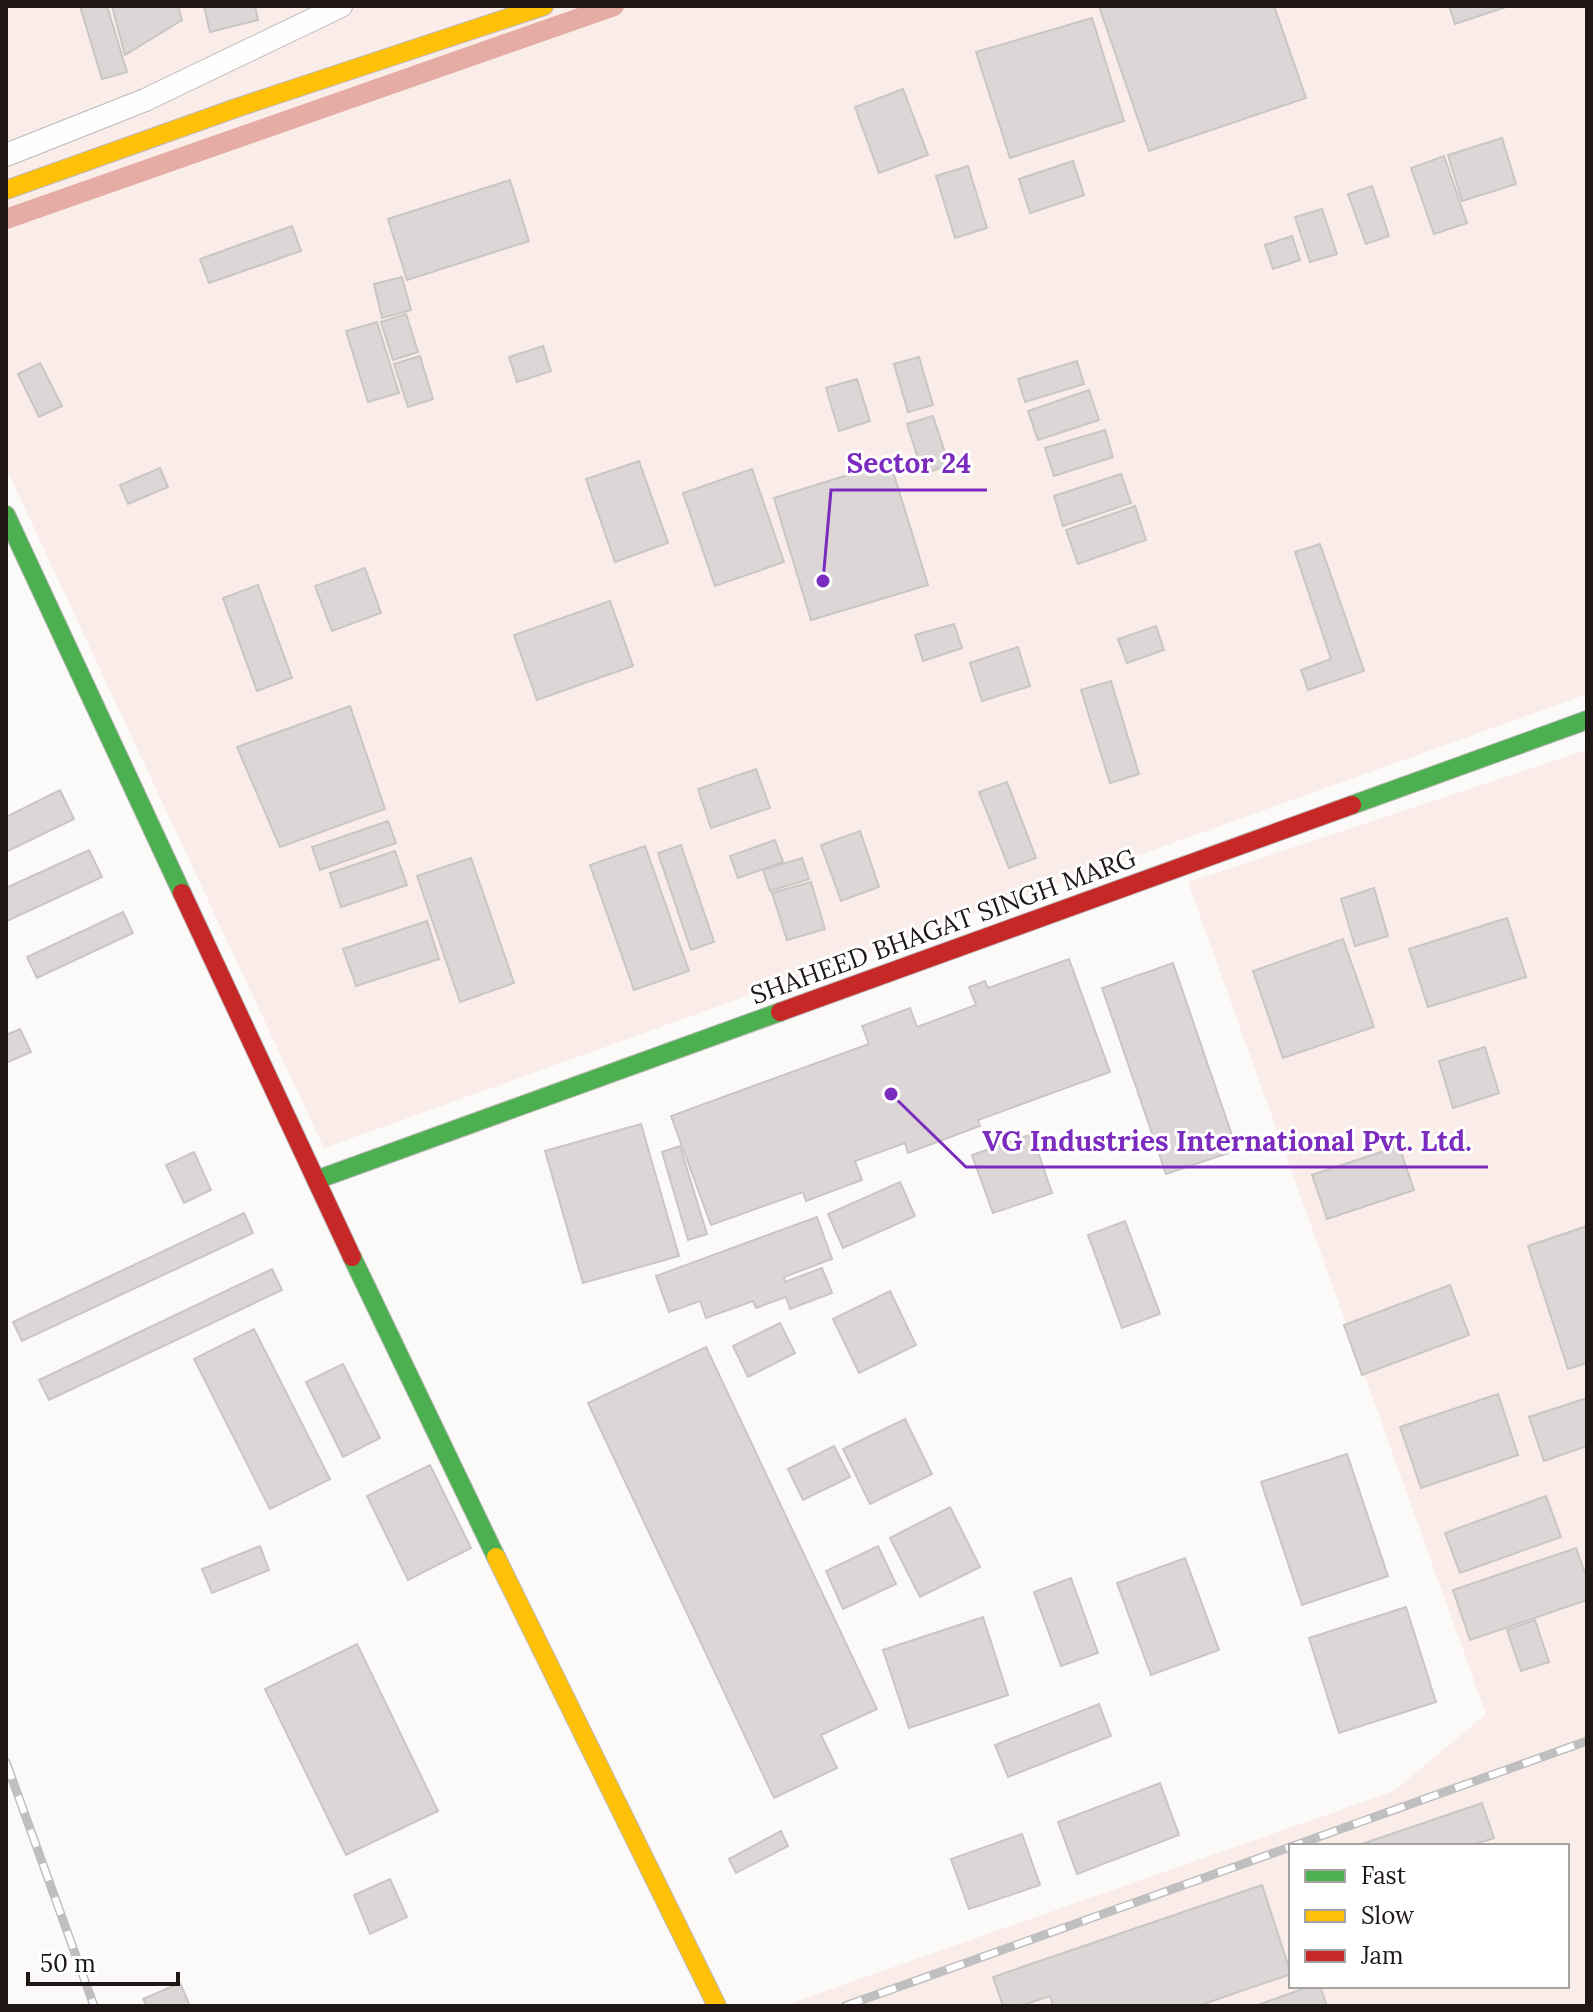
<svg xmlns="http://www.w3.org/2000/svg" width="1593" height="2012" font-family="Lora,serif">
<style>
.built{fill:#f9ece9;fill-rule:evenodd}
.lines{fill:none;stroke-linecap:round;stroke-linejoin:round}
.canal{stroke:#e4aca3;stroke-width:20}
.building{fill:#dcd7d6;stroke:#cac6c5;stroke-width:2}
.street-casing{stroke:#bdb9b8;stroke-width:24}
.fast-casing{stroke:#bdb9b8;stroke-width:20}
.slow-casing{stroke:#bdb9b8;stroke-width:20}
.jam-casing{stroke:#bdb9b8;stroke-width:20}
.street{stroke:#fffefe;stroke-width:22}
.fast{stroke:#4caf50;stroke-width:18}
.slow{stroke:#ffc107;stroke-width:18}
.jam{stroke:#c62828;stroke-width:18}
.rail-casing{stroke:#c0bfbf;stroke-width:9}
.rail{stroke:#fff;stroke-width:6;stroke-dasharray:18;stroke-linecap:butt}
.labels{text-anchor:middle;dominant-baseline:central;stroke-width:6;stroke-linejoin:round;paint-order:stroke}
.street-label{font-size:26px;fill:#1e1716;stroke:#fff}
.leader{fill:none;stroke:#7b2cbf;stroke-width:3}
.callout-dot{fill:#7b2cbf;stroke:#fff;stroke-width:3}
.callout-label{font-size:28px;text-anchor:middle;font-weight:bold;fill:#7b2cbf;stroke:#fff;stroke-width:6;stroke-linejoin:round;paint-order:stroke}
</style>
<rect width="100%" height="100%" fill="#fcfaf9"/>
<!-- built -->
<g class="built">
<polygon points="6,6 1587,6 1587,694 324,1148 6,468"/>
<path d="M1587 750V2006H783L1394 1791 1486 1714 1188 882ZM1291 1846H1567V1986H1291Z"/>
</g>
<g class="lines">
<!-- canal -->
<polyline class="canal" points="6,219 614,6"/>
</g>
<!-- building -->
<g class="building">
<polygon points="80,6 107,6 127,72 102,79"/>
<polygon points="112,6 178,6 182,20 125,55"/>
<polygon points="204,6 255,6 258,20 210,32"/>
<polygon points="1099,6 1274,6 1306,98 1149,151"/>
<polygon points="1449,6 1509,6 1455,24"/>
<polygon points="1092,18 1124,121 1010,158 976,52"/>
<polygon points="903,89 928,155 879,173 855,107"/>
<polygon points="1502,138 1516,184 1462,201 1448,155"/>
<polygon points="1444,156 1467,223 1434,234 1411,168"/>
<polygon points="1073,161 1084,195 1030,213 1019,179"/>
<polygon points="968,166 987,228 955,238 936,176"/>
<polygon points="510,180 529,241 407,280 388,219"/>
<polygon points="1372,186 1389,236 1366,244 1348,194"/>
<polygon points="1322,209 1337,254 1310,262 1295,217"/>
<polygon points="292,226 301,251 209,283 200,259"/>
<polygon points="1292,236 1300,260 1273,269 1265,245"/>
<polygon points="402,277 411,310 382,318 374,284"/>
<polygon points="406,314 418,352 393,360 381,322"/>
<polygon points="377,322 399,393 368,402 346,331"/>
<polygon points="543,346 551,371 517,382 509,357"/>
<polygon points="420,356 433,399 408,407 394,364"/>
<polygon points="919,357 933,405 908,412 894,364"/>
<polygon points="1077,361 1084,384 1025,402 1018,379"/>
<polygon points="40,363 62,406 39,417 18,374"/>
<polygon points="857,379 870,421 839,431 826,388"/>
<polygon points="1089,390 1099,420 1038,440 1028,411"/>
<polygon points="933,416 949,465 923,474 907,424"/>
<polygon points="1105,430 1113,457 1054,476 1045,448"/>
<polygon points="639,461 668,543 615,562 586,479"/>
<polygon points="890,462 928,585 811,620 774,498"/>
<polygon points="160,468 168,487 128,504 120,485"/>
<polygon points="752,469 784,562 715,586 683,493"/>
<polygon points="1121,474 1131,503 1063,526 1054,496"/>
<polygon points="1135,506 1146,540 1078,564 1066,530"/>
<polygon points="1320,544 1364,671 1308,690 1301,670 1331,659 1295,552"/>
<polygon points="365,568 381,613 332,631 315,586"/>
<polygon points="258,585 292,678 257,691 223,598"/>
<polygon points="610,601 633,666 537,700 514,635"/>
<polygon points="954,624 962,648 923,661 915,635"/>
<polygon points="1156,626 1164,650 1127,663 1118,639"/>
<polygon points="1018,647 1030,686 982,701 970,663"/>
<polygon points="1111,681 1139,774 1110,783 1081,690"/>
<polygon points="350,706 385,809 280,847 237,747"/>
<polygon points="756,769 770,808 711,828 698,789"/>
<polygon points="1007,782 1036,858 1009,868 979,792"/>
<polygon points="60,790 74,819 6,852 6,817"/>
<polygon points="388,821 396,843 320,870 312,847"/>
<polygon points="860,831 879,887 841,901 821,845"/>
<polygon points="775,840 783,862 738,878 730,856"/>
<polygon points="681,845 714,942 691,950 658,853"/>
<polygon points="645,846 689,971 634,990 590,865"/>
<polygon points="89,850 102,877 7,921 6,888"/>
<polygon points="395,851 407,885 341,907 330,873"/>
<polygon points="471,858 514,983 460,1002 417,876"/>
<polygon points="802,858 809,879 770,891 763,870"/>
<polygon points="811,882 825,929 787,940 772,893"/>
<polygon points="1374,888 1388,936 1355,946 1341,899"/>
<polygon points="123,912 133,933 37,978 27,957"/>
<polygon points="1507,918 1526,977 1428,1007 1409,949"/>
<polygon points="427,921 439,959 356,986 343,949"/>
<polygon points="1343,939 1374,1027 1283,1058 1253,971"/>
<polygon points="1069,959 1110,1072 978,1120 980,1126 908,1153 905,1143 855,1161 862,1180 806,1201 803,1192 711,1225 671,1116 869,1044 862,1026 910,1008 917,1027 976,1005 969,987 985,981 988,988"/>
<polygon points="1173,963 1237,1150 1166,1174 1102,988"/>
<polygon points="20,1029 31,1052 6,1063 6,1035"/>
<polygon points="1485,1047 1499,1093 1453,1108 1439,1061"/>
<polygon points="641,1124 679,1256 583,1283 545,1151"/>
<polygon points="1032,1134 1052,1193 993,1213 972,1155"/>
<polygon points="680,1146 707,1234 688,1240 662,1152"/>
<polygon points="1399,1146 1414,1190 1327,1219 1312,1175"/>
<polygon points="194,1152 211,1190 184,1203 166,1165"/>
<polygon points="900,1182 915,1216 843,1248 828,1214"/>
<polygon points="244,1213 253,1233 22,1341 13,1322"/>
<polygon points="817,1217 832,1259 784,1277 785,1282 822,1268 832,1293 790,1309 786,1297 756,1308 753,1301 706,1318 700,1301 669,1312 656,1276"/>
<polygon points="1125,1221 1160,1314 1122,1328 1088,1235"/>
<polygon points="1587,1226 1587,1363 1568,1369 1528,1246"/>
<polygon points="272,1269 282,1290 49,1400 39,1380"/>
<polygon points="1450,1285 1469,1335 1362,1375 1344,1325"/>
<polygon points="890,1291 916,1345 859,1373 833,1319"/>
<polygon points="780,1323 795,1353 748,1377 733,1346"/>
<polygon points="254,1329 330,1479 270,1509 194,1359"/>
<polygon points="706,1347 877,1709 821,1735 837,1768 774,1798 588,1403"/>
<polygon points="343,1364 380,1438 343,1457 306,1382"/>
<polygon points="1498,1394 1518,1455 1421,1488 1400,1427"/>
<polygon points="1587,1398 1587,1446 1544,1461 1529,1417"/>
<polygon points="905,1419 932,1474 870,1504 843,1449"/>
<polygon points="834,1446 850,1477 803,1500 788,1469"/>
<polygon points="1347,1454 1388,1576 1302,1605 1261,1482"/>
<polygon points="430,1465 471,1548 408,1580 367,1496"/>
<polygon points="1546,1496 1561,1537 1460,1573 1445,1533"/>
<polygon points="950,1507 980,1567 920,1597 890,1538"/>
<polygon points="260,1546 269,1570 212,1593 202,1569"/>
<polygon points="878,1546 896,1584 843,1609 826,1571"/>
<polygon points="1576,1548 1587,1579 1587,1600 1470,1640 1453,1590"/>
<polygon points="1185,1558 1219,1650 1151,1675 1117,1583"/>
<polygon points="1071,1578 1098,1653 1061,1666 1034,1592"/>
<polygon points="1406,1607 1436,1702 1339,1733 1309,1638"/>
<polygon points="983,1617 1008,1695 909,1728 883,1650"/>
<polygon points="1535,1620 1549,1662 1521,1671 1507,1630"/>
<polygon points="357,1644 438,1811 346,1855 265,1689"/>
<polygon points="1099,1704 1111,1736 1008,1777 995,1745"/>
<polygon points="1160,1783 1179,1835 1077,1874 1058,1822"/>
<polygon points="1482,1803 1494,1838 1469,1846 1356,1846"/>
<polygon points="781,1831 788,1846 736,1873 729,1859"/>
<polygon points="1022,1834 1040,1885 969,1909 951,1859"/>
<polygon points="390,1879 407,1917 370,1934 354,1895"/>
<polygon points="1262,1885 1291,1974 1198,2006 1053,2006 1050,1996 1020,2006 1003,2006 993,1977"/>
<polygon points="180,1983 190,2006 147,2006 143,1999"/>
<polygon points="1311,1986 1320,1986 1327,2006 1255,2006"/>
</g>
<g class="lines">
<defs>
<polyline id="street" points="6,155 145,100 341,6"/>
<g id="fast">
<polyline points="6,515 182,893"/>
<polyline points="1352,805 1587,720"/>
<polyline points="316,1180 780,1012"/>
<polyline points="352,1257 496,1557"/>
</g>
<g id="slow">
<polyline points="6,190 239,107 544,6"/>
<polyline points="496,1557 717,2006"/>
</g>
<g id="jam">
<polyline points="182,893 352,1257"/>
<polyline points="780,1012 1352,805"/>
</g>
</defs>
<!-- street casing -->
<use href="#street" class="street-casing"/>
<!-- fast casing -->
<use href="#fast" class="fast-casing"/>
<!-- slow casing -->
<use href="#slow" class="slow-casing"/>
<!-- jam casing -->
<use href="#jam" class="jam-casing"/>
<!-- street -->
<use href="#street" class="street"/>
<!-- fast -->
<use href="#fast" class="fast"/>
<!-- slow -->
<use href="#slow" class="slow"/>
<!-- jam -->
<use href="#jam" class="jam"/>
<defs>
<g id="rail">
<polyline points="6,1762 94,2006"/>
<polyline points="845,2006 1587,1741"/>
</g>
</defs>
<!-- rail casing -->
<use href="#rail" class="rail-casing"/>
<!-- rail -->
<use href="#rail" class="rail"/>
</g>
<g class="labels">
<!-- street labels -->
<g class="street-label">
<text transform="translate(943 926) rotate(-20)">SHAHEED BHAGAT SINGH MARG</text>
</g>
</g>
<!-- callouts -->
<path class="leader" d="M823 581L831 490H987M891 1094L966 1167H1488"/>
<g class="callout-dot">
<circle cx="823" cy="581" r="8"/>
<circle cx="891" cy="1094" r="8"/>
</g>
<g class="callout-label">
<text x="909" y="473">Sector 24</text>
<text x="1227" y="1151">VG Industries International Pvt. Ltd.</text>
</g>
<!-- border -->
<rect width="1593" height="2012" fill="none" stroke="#1e1716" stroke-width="16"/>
<!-- legend -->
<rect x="1289" y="1844" width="280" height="144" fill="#ffffff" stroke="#a5a2a2" stroke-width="2"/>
<rect x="1305" y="1870" width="40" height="12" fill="#4caf50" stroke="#a5a2a2" stroke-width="2"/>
<text x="1361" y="1884" font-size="24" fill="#1e1716">Fast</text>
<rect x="1305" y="1910" width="40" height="12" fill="#ffc107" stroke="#a5a2a2" stroke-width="2"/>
<text x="1361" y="1924" font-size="24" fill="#1e1716">Slow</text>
<rect x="1305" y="1950" width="40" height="12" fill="#c62828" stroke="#a5a2a2" stroke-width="2"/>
<text x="1361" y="1964" font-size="24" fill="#1e1716">Jam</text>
<!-- scale -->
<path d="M28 1972v12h150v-12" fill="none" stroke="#1e1716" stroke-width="4"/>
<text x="40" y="1972" font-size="24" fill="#1e1716" stroke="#ffffff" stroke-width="6" paint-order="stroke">50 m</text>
</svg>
